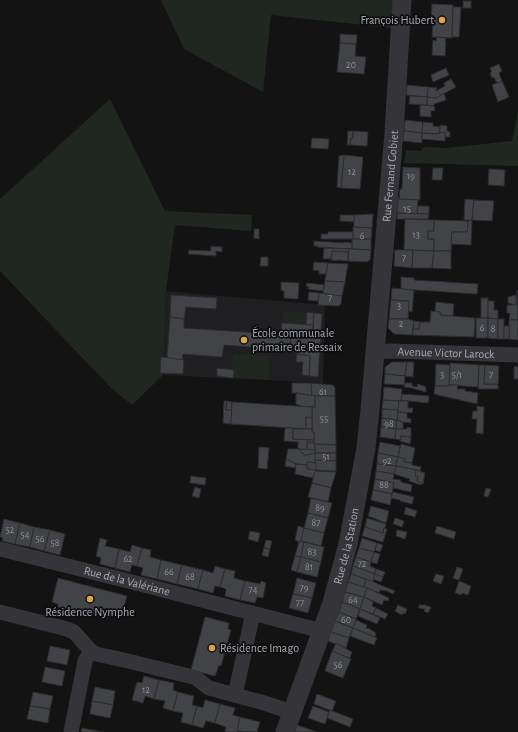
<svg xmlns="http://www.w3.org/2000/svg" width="518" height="732" font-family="'Alegreya Sans',sans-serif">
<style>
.built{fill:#1f1f21}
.green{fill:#202620}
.building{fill:#424347;stroke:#2d2d30}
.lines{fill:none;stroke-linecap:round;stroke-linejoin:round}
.minor{stroke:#353539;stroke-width:15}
.tertiary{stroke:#353539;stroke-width:19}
.poi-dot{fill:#dca843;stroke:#0e0e0f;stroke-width:1.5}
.labels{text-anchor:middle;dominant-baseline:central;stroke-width:3.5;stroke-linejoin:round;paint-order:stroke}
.number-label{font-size:10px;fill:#8d9098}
.poi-label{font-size:12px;fill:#a6aab3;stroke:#0e0e0f;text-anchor:start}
.street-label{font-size:12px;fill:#a6aab3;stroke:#0e0e0f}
</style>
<rect width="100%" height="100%" fill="#131314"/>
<!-- built -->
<polygon class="built" points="166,291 325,305 323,383 163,375"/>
<!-- green -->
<g class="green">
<polygon points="161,0 393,0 391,28 271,15 263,92 184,49"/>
<polygon points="110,99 165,211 252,215 251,231 175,225 166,291 163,375 132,405 111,388 0,271 0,199"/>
<polygon points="518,111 518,166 404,163 406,150 421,151 424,147 445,148 512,141"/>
<polygon points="283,311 309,313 308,324 282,323"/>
<polygon points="233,354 269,356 269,380 233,377 234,370 231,369"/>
</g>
<!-- building -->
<g class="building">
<rect x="463" y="1" width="8" height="7"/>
<polygon points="432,4 453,5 452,38 432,37 433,21 431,21"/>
<polygon points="453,7 461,7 459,37 452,37"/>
<polygon points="340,34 357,35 356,44 340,43"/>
<polygon points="437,37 446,38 445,41 446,41 445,56 432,55 433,40 436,41"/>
<polygon points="340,43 356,44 355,56 366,57 364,74 337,72"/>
<polygon points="499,64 502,71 499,73 502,81 497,83 494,77 492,78 490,73 492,72 490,68"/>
<polygon points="446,68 449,75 433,82 431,75"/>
<polygon points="451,79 456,87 436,98 427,97 428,87 437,88 436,91 445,86 444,83"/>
<polygon points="502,81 509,97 498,102 492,85"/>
<polygon points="407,85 428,87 427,97 406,95"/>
<polygon points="444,93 446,100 434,104 434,106 427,105 427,97 436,98"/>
<polygon points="410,96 427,97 427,105 409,104"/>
<polygon points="420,105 434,106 435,111 431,111 431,117 420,116"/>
<polygon points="405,120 423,122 422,133 404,131"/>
<polygon points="423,122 433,123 433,126 440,127 440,133 435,134 422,133"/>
<polygon points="440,125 447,126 447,131 450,132 450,137 445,137 445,132 440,133"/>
<polygon points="348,131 353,131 353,138 351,138 350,145 347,145"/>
<polygon points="353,131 368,132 367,146 350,145 351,138 353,138"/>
<polygon points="404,131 422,133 422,143 403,141"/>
<polygon points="445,132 445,141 422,139 422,133 435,134"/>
<polygon points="312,138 329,139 328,149 311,148"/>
<polygon points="344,155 363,157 360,189 341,188"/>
<polygon points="344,155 341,188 337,187 339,156"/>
<polygon points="403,167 420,168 420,200 399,199 400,189 402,189"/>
<polygon points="433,168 443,168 442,180 432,180"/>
<polygon points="489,169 505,170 504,186 488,185"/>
<polygon points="398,199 418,200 417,214 397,213"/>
<polygon points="465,199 474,200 472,220 464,220"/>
<polygon points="474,200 494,201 492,221 472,220"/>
<polygon points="418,206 429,206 429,214 417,214"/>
<polygon points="397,213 429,214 428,219 397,219"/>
<polygon points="373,214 372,228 354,227 354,215"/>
<polygon points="340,215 354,215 354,222 340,221"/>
<polygon points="405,219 434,220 434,231 428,231 428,239 434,239 434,251 404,250"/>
<polygon points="434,220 468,221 467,232 452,232 451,251 434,251 434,239 428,239 428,231 434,231"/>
<polygon points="472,220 471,245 451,244 452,232 467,232 468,221"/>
<polygon points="353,227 372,228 371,239 353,239"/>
<polygon points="254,229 259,229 259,239 254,238"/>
<polygon points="328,232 353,232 353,239 321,239 321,234 328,234"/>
<polygon points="352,239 371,239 371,250 352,249"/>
<polygon points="314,241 344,243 343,242 352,243 352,249 317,247 318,246 314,246"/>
<polygon points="211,246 222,247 222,252 216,251 216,256 188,254 189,250 211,251"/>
<polygon points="324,248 349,249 348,252 332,251 331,259 323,259"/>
<polygon points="349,249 352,249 371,250 370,260 367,262 348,261"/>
<polygon points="395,250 413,250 412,268 394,266"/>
<polygon points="413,250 434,251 432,268 412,268"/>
<polygon points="332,251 348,252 348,261 337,260 337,261 331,260"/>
<polygon points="434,251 451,251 451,269 432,268"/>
<polygon points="261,257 268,257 268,266 260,266"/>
<polygon points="314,262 328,263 326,274 319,274 319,271 313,270"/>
<polygon points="328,263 348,264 345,282 325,281"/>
<polygon points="401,277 414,278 414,280 478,284 477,294 401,289"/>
<polygon points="325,281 345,282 342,296 323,294"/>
<polygon points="281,282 299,283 298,299 284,298 284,291 281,290"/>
<polygon points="307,283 324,285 323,291 308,289 309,287 306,286"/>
<polygon points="392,288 414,290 412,312 408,311 409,301 391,300"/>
<polygon points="517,290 518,320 509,320 510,313 507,313 507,305 516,305 516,295 517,296"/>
<polygon points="309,292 319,293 318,301 308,300"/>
<polygon points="319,293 342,296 341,304 338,306 318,305"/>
<polygon points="171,295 217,298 216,309 186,307 184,319 170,317"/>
<polygon points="516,295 516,305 508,303 508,297"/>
<rect x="481" y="298" width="7" height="20"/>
<polygon points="391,300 409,301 408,319 389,319"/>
<polygon points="488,301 494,301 494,310 498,310 498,319 488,318"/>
<polygon points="436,302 454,304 453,316 440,315 440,312 435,311"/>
<polygon points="431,311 440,312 440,315 475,318 474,337 412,335 413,329 419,329 420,322 430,322"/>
<polygon points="307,312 314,313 313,325 306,325"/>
<polygon points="314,313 322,314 318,377 309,376 310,356 297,354 299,332 313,333"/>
<polygon points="170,317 184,319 184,328 291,335 290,350 224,345 222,357 183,354 182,360 167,359"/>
<rect x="476" y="318" width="12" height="20"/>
<polygon points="488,318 498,319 498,339 488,338"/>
<polygon points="389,319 408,319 414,321 412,335 394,334 388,328"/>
<rect x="498" y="319" width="6" height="20"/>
<polygon points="509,320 518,320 518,340 509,339"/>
<polygon points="414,321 420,322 419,329 413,329"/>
<polygon points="282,323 313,325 313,333 299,332 299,335 281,335"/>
<rect x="504" y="326" width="5" height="13"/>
<polygon points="291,335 299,335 298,348 290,348"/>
<polygon points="297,354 310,356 309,376 302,375 303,362 296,362"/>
<polygon points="161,357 184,360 183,374 160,373"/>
<polygon points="392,362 407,362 405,376 385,374 385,367"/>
<polygon points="407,362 414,362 413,377 405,376"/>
<polygon points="450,363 479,365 478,387 449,385"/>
<polygon points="436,364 450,365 449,386 435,386"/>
<polygon points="479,365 485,365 484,384 498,384 498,389 478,389"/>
<polygon points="485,365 499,366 498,384 484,384"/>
<polygon points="514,366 518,367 518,379 514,379"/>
<polygon points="217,368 234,370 233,378 217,376"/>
<polygon points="385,374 405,376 404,385 384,384"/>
<polygon points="292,383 311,383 312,396 299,393 292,393"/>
<polygon points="311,383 333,385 335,388 335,396 312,396"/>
<polygon points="405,383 412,383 412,386 417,387 418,384 426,387 426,392 411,388 404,387"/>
<polygon points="449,385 458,385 457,389 465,389 465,391 472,392 478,393 477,404 434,394 435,386 449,386"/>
<polygon points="384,387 402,389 401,401 383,400"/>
<polygon points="296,393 315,396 315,407 304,407 296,404"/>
<polygon points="402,394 429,396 428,403 410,401 401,401"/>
<polygon points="315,396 335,396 336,445 314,444 314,432 312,432 312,407 315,407"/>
<polygon points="383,400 399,401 398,410 382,409"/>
<polygon points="224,401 227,401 226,410 232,410 231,424 223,423"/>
<polygon points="227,401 232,402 232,410 226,410"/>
<polygon points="399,401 408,401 408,408 413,408 412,413 398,412"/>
<polygon points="232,402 312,407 312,418 306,417 306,429 231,424"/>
<polygon points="477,406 484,407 483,434 476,433 477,419 472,419 473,411 477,411"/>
<polygon points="382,409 398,410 397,420 382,418"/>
<polygon points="398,412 407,413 407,418 411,419 411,423 401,422 401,421 397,420"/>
<polygon points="306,417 312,418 312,429 306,429"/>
<polygon points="382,418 397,420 396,429 381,427"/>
<polygon points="397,420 401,421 401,422 403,422 403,429 396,429"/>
<polygon points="381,427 396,429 395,439 380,437"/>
<polygon points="407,427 411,428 411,437 401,436 401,440 395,439 396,429 407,429"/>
<polygon points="285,428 293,428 293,439 314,440 314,443 307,442 307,450 298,449 298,442 284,441"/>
<polygon points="293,429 312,429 312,432 314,432 314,440 293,439"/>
<polygon points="401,436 411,437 410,444 400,441"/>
<polygon points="307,442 314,443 314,444 315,444 315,450 307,450"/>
<polygon points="380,442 400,446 398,457 378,453"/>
<polygon points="315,444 336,445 336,453 315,453"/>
<polygon points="401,444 415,448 412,463 404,462 405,459 398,457"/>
<polygon points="259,447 269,448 267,469 258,468"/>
<polygon points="288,449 298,449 305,455 315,453 316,463 307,462 307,465 296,464 286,459"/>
<polygon points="298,449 315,450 315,453 305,455"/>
<polygon points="315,453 336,453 336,461 315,460"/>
<polygon points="378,453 398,457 396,466 377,464"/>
<polygon points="398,457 405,459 404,462 412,463 412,465 421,467 420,471 396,466"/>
<polygon points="286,459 296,464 295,468 285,466"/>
<polygon points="315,460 336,461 336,471 316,470"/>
<polygon points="307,462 316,463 316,470 307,469"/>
<polygon points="296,464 307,465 307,469 316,470 313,478 295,474"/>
<polygon points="377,464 396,466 394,474 376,471"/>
<polygon points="396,466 416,470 415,476 418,477 417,481 422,483 421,485 409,481 410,479 394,474"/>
<polygon points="416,470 425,473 423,484 417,481 418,477 415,476"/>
<polygon points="315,471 336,472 331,488 312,483"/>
<polygon points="376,471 394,474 393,479 401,480 401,482 412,485 411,492 393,488 394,483 375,479"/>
<polygon points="191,476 206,478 205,485 190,483"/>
<polygon points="375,479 394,483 392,494 373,490"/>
<polygon points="312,483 331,488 328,502 308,497"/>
<polygon points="195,487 201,489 199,498 192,496"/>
<polygon points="486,488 491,489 488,497 484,496"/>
<polygon points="373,490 392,494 390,505 371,500"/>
<polygon points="393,492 414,497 412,504 400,501 400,500 391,498"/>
<polygon points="311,498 332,503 328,518 308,513"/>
<polygon points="371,506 389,511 386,523 368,516"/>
<polygon points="406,507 417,511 415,517 404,514"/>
<polygon points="308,513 328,518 324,533 304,528"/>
<polygon points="367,518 386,524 383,533 365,527"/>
<polygon points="395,518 404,521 402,527 393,524"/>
<polygon points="4,519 20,523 15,544 2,541 3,538 0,537"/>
<polygon points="20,523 34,527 30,547 15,544"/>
<polygon points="298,526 304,528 301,541 299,542 295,540"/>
<polygon points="437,526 456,532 454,539 435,533"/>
<polygon points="34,527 50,530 44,551 30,547"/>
<polygon points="365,527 383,533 384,528 387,529 383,542 362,536"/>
<polygon points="304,528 324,533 321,546 301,541"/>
<polygon points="50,530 65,534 60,555 44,551"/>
<polygon points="397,530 407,532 405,539 396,536"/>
<polygon points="250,531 260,533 258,542 248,539"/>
<polygon points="100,538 107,540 105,546 119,549 115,568 100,564 101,558 96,556"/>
<polygon points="362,538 377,543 374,552 359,548"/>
<polygon points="266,540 272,541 270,549 264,548"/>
<polygon points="301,541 304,542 301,557 295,556 299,542"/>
<polygon points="304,542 324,547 321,562 301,557"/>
<polygon points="377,543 383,545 380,552 375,550"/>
<polygon points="132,545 142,548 137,566 132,565 130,572 115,568 119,549 130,552"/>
<polygon points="142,548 151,550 150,557 161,560 157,579 141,575 143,568 137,566"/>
<polygon points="264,548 270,549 268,557 262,555"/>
<polygon points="359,548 374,552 371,562 356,557"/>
<polygon points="374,552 380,554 377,564 371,562"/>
<polygon points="295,556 301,557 297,572 291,570"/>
<polygon points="301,557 321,562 317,577 297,572"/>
<polygon points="356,557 371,562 370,566 376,569 375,574 353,566"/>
<polygon points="161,560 182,565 177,584 157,579"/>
<polygon points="182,565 203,570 198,589 177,584"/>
<polygon points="215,566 225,569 220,587 215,586 213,593 198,589 203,570 213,573"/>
<polygon points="353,566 375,574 373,582 351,574"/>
<polygon points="457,567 463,569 459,580 453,578"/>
<polygon points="225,569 235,571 234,578 245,581 240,600 225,596 226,589 220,587"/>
<polygon points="376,569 385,572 383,577 375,574"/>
<polygon points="351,574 366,579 364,587 348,582"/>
<polygon points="375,574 383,577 381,582 373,579"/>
<polygon points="436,574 444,576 441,584 433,581"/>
<polygon points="58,578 127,596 121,617 110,614 109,617 94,613 93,616 58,607 58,604 52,602"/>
<polygon points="297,578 316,583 312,598 293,594"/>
<polygon points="366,579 395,591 393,594 387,591 380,590 379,593 364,587"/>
<polygon points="245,581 260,584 261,581 266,583 263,598 257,597 255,603 240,600"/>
<polygon points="459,581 471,586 468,595 462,593 462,595 455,593"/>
<polygon points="348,582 367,588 364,597 345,592"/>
<polygon points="367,588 389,598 388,601 384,600 382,605 364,597"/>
<polygon points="345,592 364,597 360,609 342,602"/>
<polygon points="293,594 312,598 308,613 289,608"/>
<polygon points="364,597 373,602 372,606 376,608 373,614 360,609"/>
<polygon points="342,602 360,609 356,619 339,612"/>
<polygon points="398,605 407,609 405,614 403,613 402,615 395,611"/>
<polygon points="419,605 425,605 431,607 428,613 424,611 425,609 419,608"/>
<polygon points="376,608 388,614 385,619 373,614"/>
<polygon points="360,609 380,618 377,624 358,616"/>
<polygon points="339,612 356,619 353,628 335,621"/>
<polygon points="205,617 229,623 228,629 231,630 221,666 219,665 215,676 191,670"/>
<polygon points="356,620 367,625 366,628 368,629 368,628 376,633 375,637 353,628"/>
<polygon points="335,621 353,628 349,638 331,632"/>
<polygon points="353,628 377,638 374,645 350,636"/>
<polygon points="331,632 349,638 346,648 328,641"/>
<polygon points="336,643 352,652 350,658 332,652"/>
<polygon points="50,646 70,650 67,665 47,661"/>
<polygon points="332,651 351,659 343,678 325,671"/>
<polygon points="45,667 65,671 62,686 42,682"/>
<polygon points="144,676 159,680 154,699 145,696 143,703 132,700 137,682 142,683"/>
<polygon points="159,680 174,683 173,690 178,692 173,711 163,708 165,701 154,699"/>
<polygon points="95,687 115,691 113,705 92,701"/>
<polygon points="33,692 53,696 50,709 30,706"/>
<polygon points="178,692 194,696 192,705 197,706 192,725 181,722 183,713 173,711"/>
<polygon points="317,694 336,701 332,711 314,704"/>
<polygon points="205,700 220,704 215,723 206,721 203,728 192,725 197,706 203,708"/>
<polygon points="92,701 113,705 110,718 90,714"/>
<polygon points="220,704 235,708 233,715 240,717 237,732 225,732 226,727 215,723"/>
<polygon points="30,706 50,709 48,723 27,719"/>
<polygon points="313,706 329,712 325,724 308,718"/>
<polygon points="330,710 353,719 350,727 327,718"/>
<polygon points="240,717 260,722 257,732 237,731"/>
<polygon points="297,725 317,732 295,732"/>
<polygon points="82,728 102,732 81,732"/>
</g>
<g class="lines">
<!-- minor -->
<g class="minor">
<path id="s1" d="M375 352 391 351 518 355"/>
<path id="s2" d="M0 549 136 583 322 631"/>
<polyline points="0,612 67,629 74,632 91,651 96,654 128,661 189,676 196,678 209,688 261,702 292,712"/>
<polyline points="235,695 253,613"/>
<polyline points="71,732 85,661 91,651"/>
</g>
<!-- tertiary -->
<path class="tertiary" id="s3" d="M285 732 332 603 348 544 358 491 366 448 370 410 394 133 402 0"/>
</g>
<!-- markers -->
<g class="poi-dot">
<circle cx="442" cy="20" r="4"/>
<circle cx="244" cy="340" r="4"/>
<circle cx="90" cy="599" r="4"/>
<circle cx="212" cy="648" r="4"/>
</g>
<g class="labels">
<!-- number labels -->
<g class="number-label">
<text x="351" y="65">20</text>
<text x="352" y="172">12</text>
<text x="411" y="176">19</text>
<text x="407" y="209">15</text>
<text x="416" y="235">13</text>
<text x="362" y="236">6</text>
<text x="404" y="258">7</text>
<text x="330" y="298">7</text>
<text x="399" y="306">3</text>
<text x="401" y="324">2</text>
<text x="482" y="328">6</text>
<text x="493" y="329">8</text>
<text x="442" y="375">3</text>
<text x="457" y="375">5/1</text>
<text x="491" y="375">7</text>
<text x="323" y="392">61</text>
<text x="324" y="419">55</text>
<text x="389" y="424">98</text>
<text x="326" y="457">51</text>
<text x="387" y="461">92</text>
<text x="384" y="485">88</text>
<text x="320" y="508">89</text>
<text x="316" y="523">87</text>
<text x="10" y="530">52</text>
<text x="25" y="535">54</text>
<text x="40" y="539">56</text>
<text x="55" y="543">58</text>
<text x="312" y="552">83</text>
<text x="128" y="559">62</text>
<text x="362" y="564">72</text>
<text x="309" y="567">81</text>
<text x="169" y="572">66</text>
<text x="190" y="577">68</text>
<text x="304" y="588">79</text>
<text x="253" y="590">74</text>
<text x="353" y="600">64</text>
<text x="300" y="603">77</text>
<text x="346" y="620">60</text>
<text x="338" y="665">56</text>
<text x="146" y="690">12</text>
</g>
<!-- poi labels -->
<g class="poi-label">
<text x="434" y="20" text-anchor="end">François Hubert</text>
<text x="252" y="333">École communale<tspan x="252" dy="14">primaire de Ressaix</tspan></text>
<text x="90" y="612" text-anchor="middle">Résidence Nymphe</text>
<text x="220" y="648">Résidence Imago</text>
</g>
<!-- street labels -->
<g class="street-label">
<text stroke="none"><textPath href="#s3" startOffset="569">Rue Fernand Gobiet</textPath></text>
<text stroke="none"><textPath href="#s1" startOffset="71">Avenue Victor Larock</textPath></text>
<text stroke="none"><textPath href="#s3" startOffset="196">Rue de la Station</textPath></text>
<text stroke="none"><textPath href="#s2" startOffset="131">Rue de la Valériane</textPath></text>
</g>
</g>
</svg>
